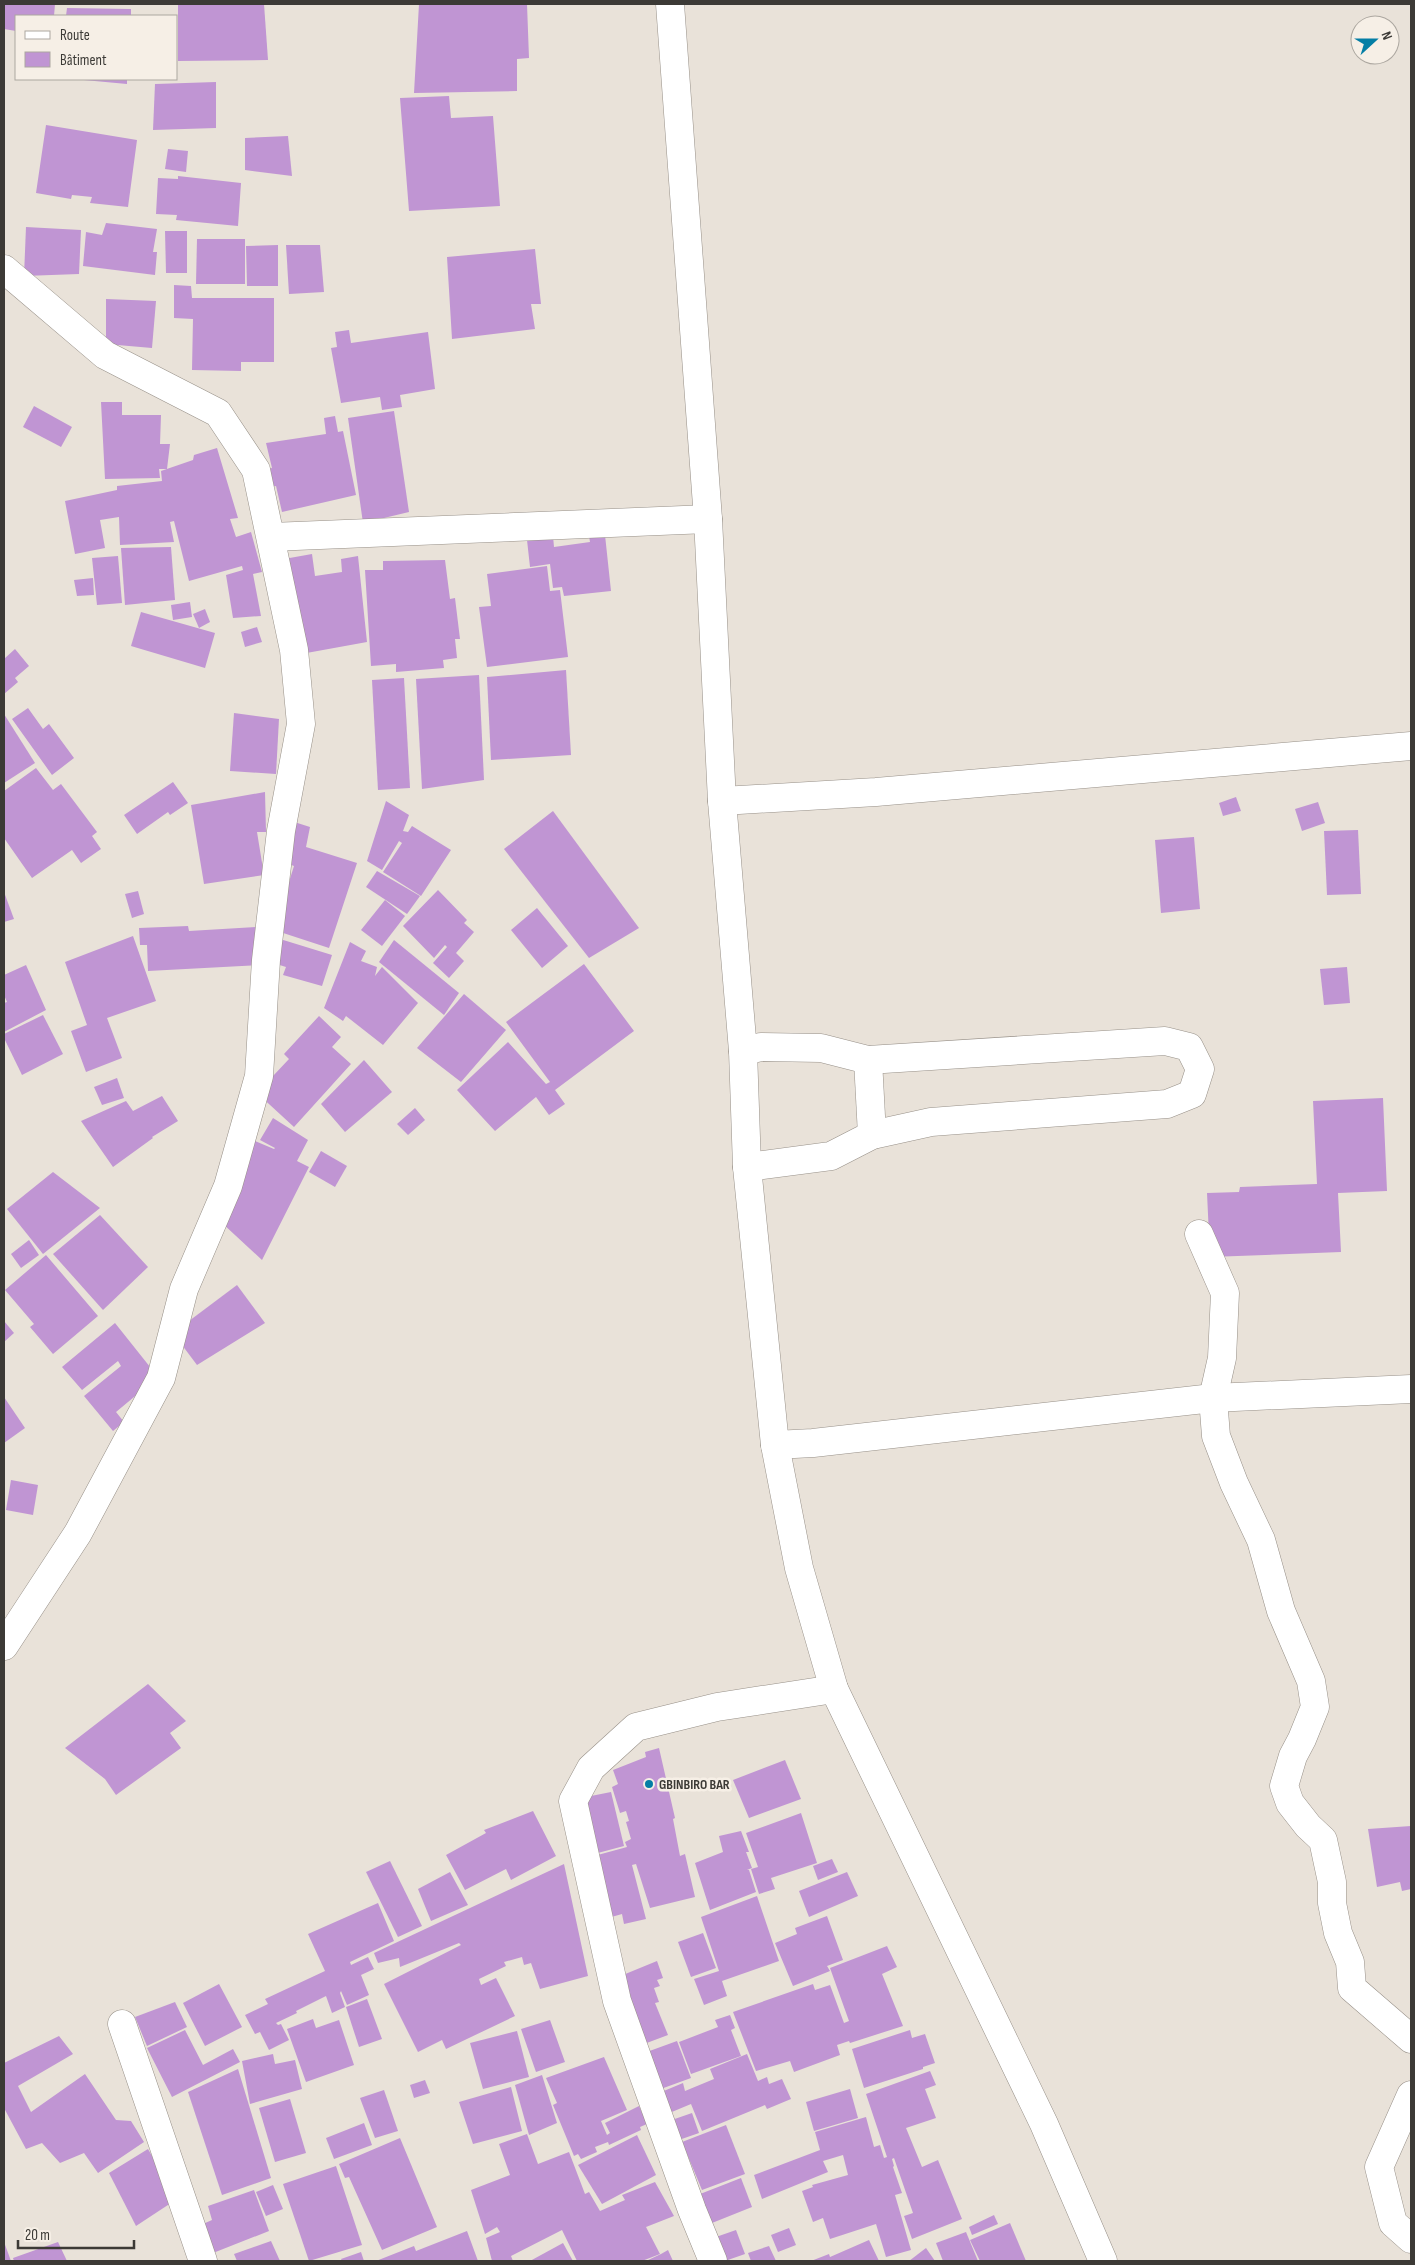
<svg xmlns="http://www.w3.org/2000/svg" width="1415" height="2265" font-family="'Sofia Sans Condensed',sans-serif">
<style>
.building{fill:#c095d3}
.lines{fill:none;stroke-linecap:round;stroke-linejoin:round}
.minor-casing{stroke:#979088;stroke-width:29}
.minor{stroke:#fff;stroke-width:28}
.poi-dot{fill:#047ea5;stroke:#f6efe6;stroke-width:2}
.labels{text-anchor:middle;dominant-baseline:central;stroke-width:5;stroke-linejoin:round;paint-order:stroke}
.poi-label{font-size:14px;font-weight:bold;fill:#3c3a36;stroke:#f6efe6;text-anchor:start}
</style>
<rect width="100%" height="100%" fill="#e9e2d9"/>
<!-- building -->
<g class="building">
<polygon points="4,4 55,4 54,16 16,16 16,31 4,29"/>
<polygon points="178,4 264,4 268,60 178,61"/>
<polygon points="419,4 527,4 529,58 517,59 517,91 414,93"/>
<polygon points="67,8 131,9 131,16 66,16"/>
<polygon points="73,79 127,79 127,84"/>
<polygon points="216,82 216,128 153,130 155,84"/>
<polygon points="449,96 451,118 493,116 500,206 409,211 400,98"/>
<polygon points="46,125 137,140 128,207 90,203 92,197 72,195 71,199 36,193"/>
<polygon points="288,136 292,176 245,170 245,138"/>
<polygon points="168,149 188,151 186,172 165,169"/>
<polygon points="178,176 241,183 238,226 176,220 177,215 156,214 158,178 178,179"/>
<polygon points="106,223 157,229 153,252 157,252 155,275 83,266 86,232 102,235"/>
<polygon points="26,227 81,230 79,274 24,276"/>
<polygon points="165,231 187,231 187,273 166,273"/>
<polygon points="197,239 245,239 245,284 196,284"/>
<polygon points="278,245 278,286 247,286 246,246"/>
<polygon points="286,245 320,245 324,292 289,294"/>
<polygon points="535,249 541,304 531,304 535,329 452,339 447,257"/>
<polygon points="174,285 191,286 192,298 274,298 274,362 241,362 241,371 192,370 193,319 174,318"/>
<polygon points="106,299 156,301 152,348 106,344"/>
<polygon points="349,330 351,343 428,332 435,389 400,395 402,407 382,410 380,397 341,403 331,348 337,347 335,332"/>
<polygon points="101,402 122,402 122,415 161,415 160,444 170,444 167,469 159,469 160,478 105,479"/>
<polygon points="34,406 72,427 61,447 23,427"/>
<polygon points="394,411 409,512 363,523 348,418"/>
<polygon points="335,416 338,432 343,431 356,495 282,512 276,486 267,488 263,470 272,468 266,443 326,434 324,418"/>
<polygon points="217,448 238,518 230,519 236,537 251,532 262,572 253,574 261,616 233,618 226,575 243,570 242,566 189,581 174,521 170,522 174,542 120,545 119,517 100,520 105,548 75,554 65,501 117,490 117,486 162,481 161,471 193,460 194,455"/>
<polygon points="605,535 611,591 564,596 562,587 553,588 550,564 530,567 527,540 553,536 554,547 590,542 589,536"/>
<polygon points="171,547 175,600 125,605 121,548"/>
<polygon points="312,554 315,576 342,572 341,559 358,556 367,642 301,654 284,559"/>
<polygon points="118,556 122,603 97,605 92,558"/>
<polygon points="445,560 450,599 455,598 460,639 455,639 457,658 443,660 444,668 396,672 396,664 371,666 365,570 383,570 383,561"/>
<polygon points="547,566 550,591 560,590 568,657 487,667 479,607 491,606 487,574"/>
<polygon points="93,578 94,595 77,596 74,580"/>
<polygon points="190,602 192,617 173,620 171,605"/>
<polygon points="205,609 210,622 199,628 193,614"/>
<polygon points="141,612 215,633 205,668 131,646"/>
<polygon points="257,627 262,642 245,647 241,632"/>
<polygon points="15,649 29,666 15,678 18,682 4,694 4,659"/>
<polygon points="566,670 571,755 491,760 487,677"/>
<polygon points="479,675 484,780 422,789 416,679"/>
<polygon points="404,678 410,788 378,790 372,680"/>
<polygon points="28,708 43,729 49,724 74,758 52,775 12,719"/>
<polygon points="234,713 279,719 276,774 230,771"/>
<polygon points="4,714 35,763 4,783"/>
<polygon points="36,768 53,790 61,784 97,832 92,836 101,849 81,863 72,850 32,878 4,838 4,791"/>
<polygon points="173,782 188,803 170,815 168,812 137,834 124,815"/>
<polygon points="265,792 266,832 257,832 264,875 204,884 191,805"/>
<polygon points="1236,797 1241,811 1223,816 1219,803"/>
<polygon points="386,801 409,815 403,831 408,832 412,826 451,850 421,896 383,872 402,843 399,841 382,870 367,861"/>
<polygon points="1318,802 1325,823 1302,831 1295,809"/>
<polygon points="553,811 639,928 589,958 504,849"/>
<polygon points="288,820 310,827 306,847 357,863 329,948 274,930 294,866 286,863"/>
<polygon points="1358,830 1361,894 1327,895 1324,831"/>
<polygon points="1194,837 1200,909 1161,913 1155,840"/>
<polygon points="377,871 420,896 407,914 366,887"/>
<polygon points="438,890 467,920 464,923 474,932 456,953 464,961 449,978 433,963 447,947 445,945 434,958 403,926"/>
<polygon points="138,891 144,914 132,918 125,894"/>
<polygon points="4,892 14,919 4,922"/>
<polygon points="385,900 405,916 382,946 361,930"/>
<polygon points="537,908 568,946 542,968 511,930"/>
<polygon points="188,926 189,931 258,927 260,965 148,971 147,945 140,945 139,928"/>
<polygon points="133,936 156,1001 107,1018 122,1058 86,1072 71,1031 87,1025 65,962"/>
<polygon points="280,939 332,955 322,986 283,975 286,967 273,963"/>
<polygon points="394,940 459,993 444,1015 379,962"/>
<polygon points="350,942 366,951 361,961 377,967 375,976 382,967 418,1003 383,1045 346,1016 343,1021 324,1008"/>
<polygon points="584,964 634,1031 555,1090 565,1104 549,1115 536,1097 495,1131 457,1090 508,1042 546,1084 550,1082 506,1022"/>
<polygon points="26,965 46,1010 4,1032 4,1003 7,1002 4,995 4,975"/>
<polygon points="1347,967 1350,1003 1324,1005 1320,969"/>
<polygon points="464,994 506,1030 461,1082 417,1048"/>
<polygon points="43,1015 63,1054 22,1075 4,1038 4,1034"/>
<polygon points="319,1016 341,1037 332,1047 351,1064 294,1127 257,1093 289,1059 284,1054"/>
<polygon points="364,1060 392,1092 345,1132 321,1104"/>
<polygon points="117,1078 124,1098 102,1105 94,1087"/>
<polygon points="162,1096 178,1121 152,1137 153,1138 113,1167 81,1121 126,1101 133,1111"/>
<polygon points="1383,1098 1387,1191 1338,1193 1341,1252 1210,1257 1207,1193 1239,1192 1240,1187 1317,1184 1313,1101"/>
<polygon points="415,1108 425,1120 408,1135 397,1124"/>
<polygon points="273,1118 308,1140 297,1161 309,1167 262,1260 222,1223 255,1141 274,1149 275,1148 260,1140"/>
<polygon points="321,1151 347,1166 335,1187 309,1172"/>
<polygon points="53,1172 100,1208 43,1254 7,1209"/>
<polygon points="100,1215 148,1267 103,1310 53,1254"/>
<polygon points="29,1240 39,1255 21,1268 11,1254"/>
<polygon points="46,1255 98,1316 53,1354 30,1327 34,1324 5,1290"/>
<polygon points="237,1285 265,1323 197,1365 173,1333"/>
<polygon points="4,1321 14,1333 4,1342"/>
<polygon points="115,1323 158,1377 116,1412 124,1422 113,1431 84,1396 121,1366 118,1361 82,1390 62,1367"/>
<polygon points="4,1397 25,1428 4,1443"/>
<polygon points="11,1480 38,1485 33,1515 6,1510"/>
<polygon points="148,1684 186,1721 170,1733 181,1748 116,1795 105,1779 65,1748"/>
<polygon points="659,1748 675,1818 673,1819 680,1856 685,1854 695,1897 650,1908 636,1864 632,1865 646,1919 624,1924 622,1914 608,1918 594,1856 627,1847 625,1842 631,1839 626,1822 629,1821 626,1811 620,1813 612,1787 618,1784 613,1770 646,1757 645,1752"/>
<polygon points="785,1760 801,1799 749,1818 733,1780"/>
<polygon points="611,1792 624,1846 594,1854 581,1798"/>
<polygon points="533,1811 556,1856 511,1880 506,1869 465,1890 446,1855 486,1833 484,1830"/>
<polygon points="801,1813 817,1863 771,1878 775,1889 759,1894 751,1869 758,1867 746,1833"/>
<polygon points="1411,1826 1411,1889 1402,1891 1400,1882 1377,1887 1368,1829"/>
<polygon points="741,1831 749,1852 746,1852 752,1868 747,1870 749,1870 756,1892 710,1910 695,1863 723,1852 719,1836"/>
<polygon points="832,1859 838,1872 818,1880 813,1866"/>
<polygon points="390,1861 422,1926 398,1937 366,1872"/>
<polygon points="564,1864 588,1976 540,1989 531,1963 524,1965 522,1957 504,1962 506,1966 479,1979 481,1985 496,1978 515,2016 446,2049 442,2040 418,2052 384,1984 461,1945 459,1943 400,1967 399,1958 378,1963 374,1953"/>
<polygon points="450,1872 468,1905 431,1921 418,1889"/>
<polygon points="847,1872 858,1896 809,1917 799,1891"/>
<polygon points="757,1896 779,1961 722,1981 727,1996 704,2005 694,1979 719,1971 701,1917"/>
<polygon points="378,1903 394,1941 350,1962 351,1965 368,1957 374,1969 361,1975 369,1995 347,2005 341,1991 340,1993 345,2007 332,2013 326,1996 296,2011 297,2013 276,2023 278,2025 281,2024 289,2040 269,2050 260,2032 255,2034 245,2015 268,2004 265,1999 325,1971 308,1934"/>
<polygon points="827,1916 843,1960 827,1966 830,1971 793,1986 775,1943 797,1934 795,1928"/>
<polygon points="703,1933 716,1968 691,1977 678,1942"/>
<polygon points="887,1946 897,1967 882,1974 903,2026 850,2043 849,2041 837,2045 840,2055 794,2072 790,2061 756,2071 733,2012 813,1984 815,1990 830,1985 844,2023 849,2021 830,1968"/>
<polygon points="657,1961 663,1978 657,1980 660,1986 654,1988 659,2002 655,2003 668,2035 644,2044 618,1977"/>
<polygon points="219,1984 242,2027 205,2046 183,2003"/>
<polygon points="367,1999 382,2039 359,2047 346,2007"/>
<polygon points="175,2002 187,2027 147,2046 135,2017"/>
<polygon points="730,2015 735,2028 731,2030 741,2056 691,2074 679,2042 718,2027 715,2020"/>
<polygon points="313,2019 316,2028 339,2020 354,2065 306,2082 287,2029"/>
<polygon points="550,2020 565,2062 536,2072 521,2029"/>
<polygon points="185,2030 203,2065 233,2049 240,2062 172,2097 147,2048"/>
<polygon points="910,2030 912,2038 925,2034 935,2063 923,2067 923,2069 864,2088 852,2049"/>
<polygon points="517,2031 529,2077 483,2089 470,2043"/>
<polygon points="59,2036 73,2054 18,2086 31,2112 85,2074 116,2120 131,2121 144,2142 98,2173 84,2153 60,2163 42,2143 26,2149 4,2108 4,2063"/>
<polygon points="677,2041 691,2078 658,2090 644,2053"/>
<polygon points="273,2054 275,2064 295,2060 302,2089 250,2104 242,2061"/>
<polygon points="747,2054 758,2081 767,2077 769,2084 782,2079 791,2099 767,2109 765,2105 702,2131 691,2104 667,2114 659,2093 683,2083 685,2091 714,2079 710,2069"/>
<polygon points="604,2057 627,2110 601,2121 607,2135 610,2133 605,2123 639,2106 647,2124 640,2127 641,2130 609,2145 608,2142 595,2147 597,2152 581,2159 578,2154 574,2156 553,2105 557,2103 546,2078"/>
<polygon points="238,2069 271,2178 222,2195 188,2092"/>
<polygon points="930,2071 936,2085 925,2089 936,2118 906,2128 922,2167 938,2160 962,2219 912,2239 904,2216 913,2213 894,2158 892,2159 894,2166 893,2167 902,2193 895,2195 911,2250 886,2257 876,2224 830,2239 823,2218 813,2222 802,2191 813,2187 812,2185 848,2175 843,2155 823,2161 828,2172 762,2199 754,2175 820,2150 815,2132 866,2117 874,2147 880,2145 884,2158 887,2157 866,2094"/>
<polygon points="542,2075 557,2123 529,2135 515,2085"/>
<polygon points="425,2080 430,2093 414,2098 410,2085"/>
<polygon points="511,2087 522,2131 473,2144 459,2102"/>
<polygon points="850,2089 858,2118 814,2131 806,2102"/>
<polygon points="384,2090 398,2131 375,2138 360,2098"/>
<polygon points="290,2099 306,2153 275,2162 259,2108"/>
<polygon points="692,2113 699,2133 673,2142 666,2122"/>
<polygon points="364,2123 372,2145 334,2159 326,2138"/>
<polygon points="726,2125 745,2174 702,2190 682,2142"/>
<polygon points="527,2134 538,2164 569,2152 585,2194 589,2192 600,2211 625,2200 622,2195 655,2182 674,2216 646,2227 660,2254 642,2261 577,2261 562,2230 511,2256 513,2261 492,2261 486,2238 500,2232 497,2227 485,2234 471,2190 510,2175 499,2144"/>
<polygon points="637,2135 656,2175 602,2204 578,2165"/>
<polygon points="400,2138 437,2227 382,2250 349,2177 345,2178 339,2164"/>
<polygon points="148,2149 177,2199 136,2226 109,2173"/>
<polygon points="336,2166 362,2245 309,2261 283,2184"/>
<polygon points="741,2178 752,2207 707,2225 695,2196"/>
<polygon points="273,2185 283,2209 266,2216 256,2192"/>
<polygon points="254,2190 269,2231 213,2253 203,2224 212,2220 208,2206"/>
<polygon points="994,2215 998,2224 972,2235 969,2227"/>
<polygon points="1010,2223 1026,2261 980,2261 970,2240"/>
<polygon points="789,2228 796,2245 778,2252 771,2235"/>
<polygon points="736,2230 745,2254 725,2261 716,2237"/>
<polygon points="467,2231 478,2261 376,2261 414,2246 416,2251"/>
<polygon points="966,2232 978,2261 943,2261 936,2243"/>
<polygon points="869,2240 879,2261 811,2261 829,2254 830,2257"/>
<polygon points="271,2241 280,2261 237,2261 234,2254"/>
<polygon points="4,2242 11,2261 4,2261"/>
<polygon points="58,2242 67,2261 14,2261 13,2258"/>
<polygon points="563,2243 573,2261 530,2261"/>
<polygon points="769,2246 776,2261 751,2261 748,2253"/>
<polygon points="926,2248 935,2261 909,2261"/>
<polygon points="668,2250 673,2261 646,2261 661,2254"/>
<polygon points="361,2252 364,2261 342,2261 341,2259"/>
</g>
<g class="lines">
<defs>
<g id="minor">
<polyline points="670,4 708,519 722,801 743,1051 747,1167 775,1445 799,1568 834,1689 1044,2124 1103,2261"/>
<polyline points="4,269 105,355 218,413 256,470 294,650 301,724 281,831 266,960 259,1076 228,1186 184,1289 161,1378 78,1533 4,1646"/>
<polyline points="271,537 708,519"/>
<polyline points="722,801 876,792 1411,746"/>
<polyline points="743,1051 761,1047 821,1048 868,1060 1165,1041 1189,1047 1200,1069 1192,1094 1167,1104 931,1122 872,1135 831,1156 747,1167"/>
<polyline points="868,1060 872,1135"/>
<polyline points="1199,1234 1225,1293 1222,1358 1213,1398 1216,1436 1234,1483 1261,1540 1281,1611 1311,1681 1315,1707 1302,1739 1293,1756 1284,1786 1290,1803 1308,1826 1323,1840 1332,1882 1332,1903 1338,1933 1350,1962 1352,1988 1411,2039"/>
<polyline points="775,1445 813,1443 1213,1398 1411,1389"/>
<polyline points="122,2024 203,2261"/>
<polyline points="1411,2095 1379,2167 1393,2223 1411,2239"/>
<polyline points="713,2261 692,2210 617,2001 573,1801 591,1768 636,1727 717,1707 834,1689"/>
</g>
</defs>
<!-- minor casing -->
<use href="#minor" class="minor-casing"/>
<!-- minor -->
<use href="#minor" class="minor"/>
</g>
<!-- markers -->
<circle class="poi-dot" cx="649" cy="1784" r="5"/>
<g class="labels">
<!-- poi labels -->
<g class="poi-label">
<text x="659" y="1784">GBINBIRO BAR</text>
</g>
</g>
<!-- border -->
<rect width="1415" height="2265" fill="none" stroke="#3c3a36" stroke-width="10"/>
<!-- legend -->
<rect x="15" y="15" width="162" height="65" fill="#f6efe6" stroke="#aca7a0"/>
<rect x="25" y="31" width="25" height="8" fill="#ffffff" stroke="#aca7a0"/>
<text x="60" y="40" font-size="15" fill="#3c3a36">Route</text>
<rect x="25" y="52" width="25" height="15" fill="#c095d3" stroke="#aca7a0"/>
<text x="60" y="65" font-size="15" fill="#3c3a36">Bâtiment</text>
<!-- north arrow -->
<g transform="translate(1375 40) rotate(69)"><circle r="24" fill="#f6efe6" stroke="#aca7a0"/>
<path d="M0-4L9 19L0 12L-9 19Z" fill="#047ea5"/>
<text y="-8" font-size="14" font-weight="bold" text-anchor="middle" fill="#3c3a36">N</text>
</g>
<!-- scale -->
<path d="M18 2240v8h116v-8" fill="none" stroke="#3c3a36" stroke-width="2.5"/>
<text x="25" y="2240" font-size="15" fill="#3c3a36" stroke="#f6efe6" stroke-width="4" paint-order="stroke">20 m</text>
</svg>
